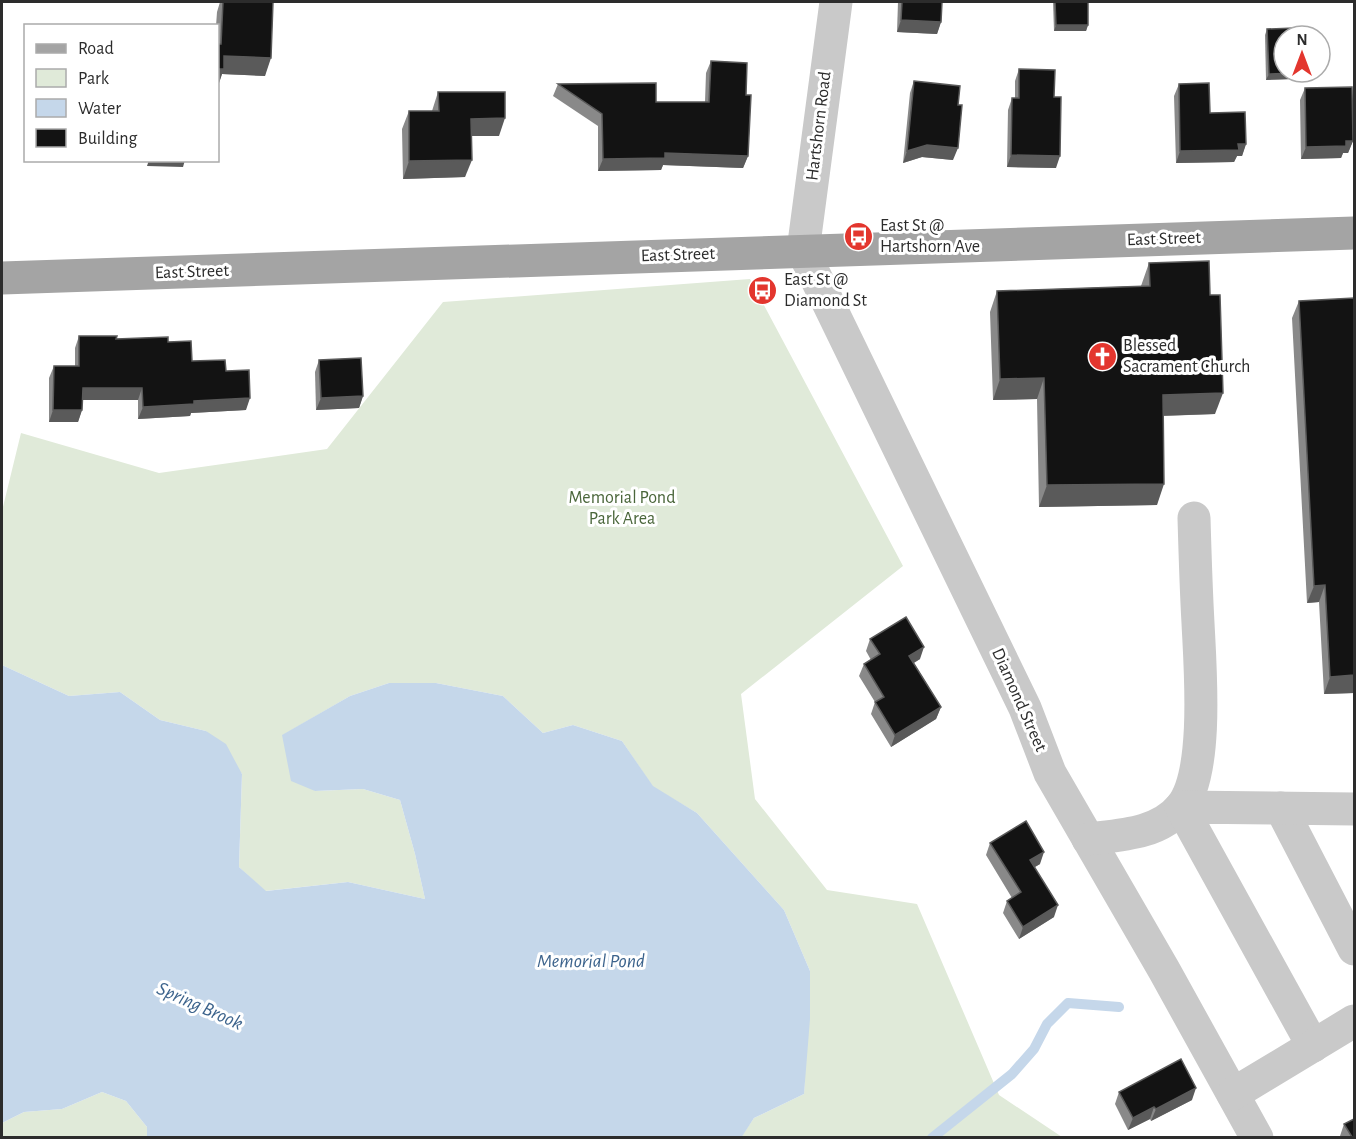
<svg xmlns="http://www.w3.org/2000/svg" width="1356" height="1139" font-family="'Alegreya Sans',sans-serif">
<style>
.green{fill:#e0ead9}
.water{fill:#c5d7ea}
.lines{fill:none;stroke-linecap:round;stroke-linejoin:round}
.stream{stroke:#c5d7ea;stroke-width:10}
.minor{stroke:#c9c9c9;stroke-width:33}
.major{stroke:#a4a4a4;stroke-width:33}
.wall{fill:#898989}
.shaded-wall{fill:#5a5a5a}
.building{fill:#131313;stroke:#5a5a5a;stroke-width:1.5}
.labels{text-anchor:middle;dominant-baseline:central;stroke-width:6;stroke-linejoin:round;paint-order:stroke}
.street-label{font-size:18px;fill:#2c2c2c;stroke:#fff}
.poi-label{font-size:18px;fill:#2c2c2c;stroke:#fff;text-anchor:start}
.park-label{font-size:18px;fill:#4a663a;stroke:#fff}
.water-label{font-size:20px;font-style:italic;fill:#3c638c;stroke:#fff}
</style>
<rect width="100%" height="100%" fill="#fff"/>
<!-- green -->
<g class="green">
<polygon points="750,279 903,566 741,694 755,799 827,890 917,904 999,1095 1062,1137 741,1137 754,1118 804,1094 810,971 784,910 697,813 653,787 622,741 573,725 543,733 503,696 436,683 389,683 350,696 283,735 315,791 363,789 400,800 415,854 425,899 348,882 265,891 239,867 242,774 206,731 160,720 120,692 69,696 2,665 2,511 21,433 159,473 327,449 443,302"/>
<polygon points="102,1092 126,1101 147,1127 147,1137 2,1137 2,1123 24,1112 62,1109"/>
</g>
<!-- water -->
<polygon class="water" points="2,665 69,696 120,692 160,720 206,731 226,744 242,774 239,867 266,891 348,882 425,899 415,854 400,800 363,789 315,791 291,781 282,735 350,696 389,683 436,683 503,696 543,733 573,725 622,741 653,786 697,813 784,910 810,971 810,1019 804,1094 754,1118 741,1138 147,1137 147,1127 126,1101 102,1092 62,1109 24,1112 2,1123"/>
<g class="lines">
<!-- stream -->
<polyline class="stream" points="932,1138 1012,1074 1034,1049 1047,1024 1068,1003 1119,1007"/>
<!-- minor -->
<g class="minor">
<polyline points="836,2 803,251 1025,708 1050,773 1164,970 1257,1138"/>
<polyline points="1281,808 1354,949"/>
<path d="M1088 839C1120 835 1159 834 1181 807 1209 774 1200 666 1198 623 1196 588 1195 553 1194 518"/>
<polyline points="1313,1046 1181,807 1354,809"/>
<polyline points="1233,1094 1354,1021"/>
</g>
<!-- major -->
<polyline class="major" points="2,278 1354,233"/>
</g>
<!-- wall -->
<g class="wall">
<polygon points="220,2 273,2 265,76 222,74 218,86 218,26 216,26 217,12"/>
<polygon points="898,2 942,2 941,22 937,34 897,32"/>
<polygon points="1053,2 1088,2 1088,25 1086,31 1054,31"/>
<polygon points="1267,29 1293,79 1266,80 1265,35"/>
<polygon points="711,61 746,95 748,156 743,168 663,165 661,170 598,171 598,126 553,96 558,84 656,102 705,102 706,73"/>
<polygon points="1019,69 1054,97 1056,168 1007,167 1008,110 1012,98 1015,98 1015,81"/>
<polygon points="914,81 953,160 922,157 903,163 910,93"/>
<polygon points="1179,84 1210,113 1246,144 1242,156 1237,156 1234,162 1176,163 1174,96"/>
<polygon points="1305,88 1353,141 1348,153 1343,153 1341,158 1301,159 1300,100"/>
<polygon points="438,92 499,136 471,136 465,177 403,179 402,129 409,111 432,111"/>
<polygon points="1149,263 1210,295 1215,414 1163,416 1157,505 1039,507 1037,399 993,400 990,312 997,291 1141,286"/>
<polygon points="1299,301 1354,693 1324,694 1319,602 1307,603 1292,318"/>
<polygon points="79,336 168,342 192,361 226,371 246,410 191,413 190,416 138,419 138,400 82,400 82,410 78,422 49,422 49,378 54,366 75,366 75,348"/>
<polygon points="319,360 363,396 359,408 316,410 315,372"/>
<polygon points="870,639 920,659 914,663 941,707 936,719 891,747 871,714 875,702 859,676 864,664 871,660 866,651"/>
<polygon points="990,843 1040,864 1035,867 1054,917 1019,939 1003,913 1007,901 1012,898 986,855"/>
<polygon points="1119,1092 1192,1100 1151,1121 1150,1119 1128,1130 1115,1104"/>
<polygon points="1344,1124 1354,1137 1341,1137 1340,1136"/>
</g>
<!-- shaded-wall -->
<g class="shaded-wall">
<polygon points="901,20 941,22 937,34 897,32"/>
<polygon points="1056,25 1088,25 1086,31 1054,31"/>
<polygon points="224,56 271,58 265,76 222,74 218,86 218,69"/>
<polygon points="1295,73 1293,79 1266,80 1269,74"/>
<polygon points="505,118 499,136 465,136 471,119"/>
<polygon points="1346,141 1353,141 1348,153 1343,153 1341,158 1301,159 1306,147"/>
<polygon points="1238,144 1246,144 1242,156 1237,156 1234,162 1176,163 1180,151"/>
<polygon points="927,145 958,148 953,160 922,157 903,163 907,151"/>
<polygon points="665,153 748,156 743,168 663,165 661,170 598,171 603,159"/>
<polygon points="1011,155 1060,156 1056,168 1007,167"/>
<polygon points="149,160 185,160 183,167 147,166"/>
<polygon points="472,160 465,177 403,179 409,161"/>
<polygon points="1044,378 1037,399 993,400 1000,379"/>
<polygon points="83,388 142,388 138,400 78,400"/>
<polygon points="1223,393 1215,414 1155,416 1163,395"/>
<polygon points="363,396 359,408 316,410 321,398"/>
<polygon points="250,398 246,410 191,413 190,416 138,419 143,407 194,401"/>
<polygon points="53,410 82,410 78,422 49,422"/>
<polygon points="1164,484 1157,505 1039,507 1047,485"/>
<polygon points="1325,585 1319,602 1307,603 1314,586"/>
<polygon points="924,647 920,659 905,668 909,656"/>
<polygon points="1354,675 1354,693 1324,694 1330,677"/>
<polygon points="941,707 936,719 891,747 895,735"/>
<polygon points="1044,852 1040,864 1026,872 1030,860"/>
<polygon points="1058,905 1054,917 1019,939 1023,927"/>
<polygon points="1196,1088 1192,1100 1151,1121 1156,1109"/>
<polygon points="1154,1107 1150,1119 1128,1130 1133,1118"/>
</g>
<!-- building -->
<g class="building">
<polygon points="223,2 273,2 271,58 224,56 224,69 218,69 218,44 221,44"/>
<polygon points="902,2 942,2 941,22 901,20"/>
<polygon points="1055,2 1088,2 1088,25 1056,25"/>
<polygon points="1294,28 1294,36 1284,36 1284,72 1295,72 1295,73 1269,74 1267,29"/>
<polygon points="711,61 747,63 746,95 751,95 748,156 665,153 665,158 603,159 602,114 558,84 656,83 656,102 709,102"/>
<polygon points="1019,69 1055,70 1054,97 1061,97 1060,156 1011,155 1012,98 1019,98"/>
<polygon points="914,81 960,86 958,105 962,105 958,148 927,145 907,151"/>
<polygon points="1209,83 1210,113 1245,112 1246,144 1238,144 1239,150 1180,151 1179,84"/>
<polygon points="1352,87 1353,141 1346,141 1346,146 1306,147 1305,88"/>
<polygon points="438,92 505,92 505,118 471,119 472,160 409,161 409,111 439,111"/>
<polygon points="1209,261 1210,295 1220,295 1223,393 1163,395 1164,484 1047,485 1044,378 1000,379 997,291 1150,286 1149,263"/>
<polygon points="1354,298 1354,675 1330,677 1325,585 1314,586 1299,301"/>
<polygon points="79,336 117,336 116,339 168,337 168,342 191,341 192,361 225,360 226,371 249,370 250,398 194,401 194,404 143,407 142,388 83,388 82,410 53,410 54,366 79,366"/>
<polygon points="361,358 363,396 321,398 319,360"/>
<polygon points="906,617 924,647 909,656 941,707 895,735 875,702 884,697 864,664 880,654 870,639"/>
<polygon points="1026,821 1044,852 1030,860 1058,905 1023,927 1007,901 1021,892 990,843"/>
<polygon points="1181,1059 1196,1088 1156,1109 1154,1107 1133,1118 1119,1092"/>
<polygon points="1354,1119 1354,1137 1352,1137 1344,1124"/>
</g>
<!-- icons -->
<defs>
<symbol id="bus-disc" viewBox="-11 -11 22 22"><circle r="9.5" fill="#e3362e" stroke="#fff"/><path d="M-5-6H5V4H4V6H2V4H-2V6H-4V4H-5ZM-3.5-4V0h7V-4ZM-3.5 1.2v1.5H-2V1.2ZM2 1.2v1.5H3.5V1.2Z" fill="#fff"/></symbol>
<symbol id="church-disc" viewBox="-11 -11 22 22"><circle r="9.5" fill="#e3362e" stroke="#fff"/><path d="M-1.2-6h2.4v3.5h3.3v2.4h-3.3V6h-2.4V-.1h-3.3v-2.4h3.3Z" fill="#fff"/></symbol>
</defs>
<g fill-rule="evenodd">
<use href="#bus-disc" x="842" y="220" width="33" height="33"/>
<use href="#bus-disc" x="746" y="274" width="33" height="33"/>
<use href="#church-disc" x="1086" y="340" width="33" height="33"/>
</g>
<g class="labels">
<!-- street labels -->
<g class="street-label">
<text transform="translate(819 126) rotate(-83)">Hartshorn Road</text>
<text transform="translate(1164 239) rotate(-2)">East Street</text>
<text transform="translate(678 255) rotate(-2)">East Street</text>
<text transform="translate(192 272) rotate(-2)">East Street</text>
<text transform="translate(1019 700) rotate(66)">Diamond Street</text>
</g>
<!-- poi labels -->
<g class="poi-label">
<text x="880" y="226">East St @<tspan x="880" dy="21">Hartshorn Ave</tspan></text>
<text x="784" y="280">East St @<tspan x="784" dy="21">Diamond St</tspan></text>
<text x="1123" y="346">Blessed<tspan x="1123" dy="21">Sacrament Church</tspan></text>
</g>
<!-- park labels -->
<g class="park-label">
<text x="622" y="498">Memorial Pond<tspan x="622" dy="21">Park Area</tspan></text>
</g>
<!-- water labels -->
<g class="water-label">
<text x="591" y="961">Memorial Pond</text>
<text transform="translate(200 1006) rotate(24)">Spring Brook</text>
</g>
</g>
<!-- border -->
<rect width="1356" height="1139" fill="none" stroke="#2c2c2c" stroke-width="6"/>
<!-- legend -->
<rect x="24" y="24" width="195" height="138" fill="#ffffff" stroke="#ababab" stroke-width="1.5"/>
<rect x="36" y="44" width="30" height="9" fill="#a4a4a4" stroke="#ababab" stroke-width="1.5"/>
<text x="78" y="54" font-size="18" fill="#2c2c2c">Road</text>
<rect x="36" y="69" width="30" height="18" fill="#e0ead9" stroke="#ababab" stroke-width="1.5"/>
<text x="78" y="84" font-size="18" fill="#2c2c2c">Park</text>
<rect x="36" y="99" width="30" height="18" fill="#c5d7ea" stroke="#ababab" stroke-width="1.5"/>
<text x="78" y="114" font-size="18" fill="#2c2c2c">Water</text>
<rect x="36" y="129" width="30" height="18" fill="#131313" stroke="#ababab" stroke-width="1.5"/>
<text x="78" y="144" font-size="18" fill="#2c2c2c">Building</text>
<!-- north arrow -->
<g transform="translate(1302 54)"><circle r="28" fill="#ffffff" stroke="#ababab" stroke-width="1.5"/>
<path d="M0-4.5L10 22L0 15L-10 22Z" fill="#e3362e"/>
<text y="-9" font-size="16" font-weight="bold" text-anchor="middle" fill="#2c2c2c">N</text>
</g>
</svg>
